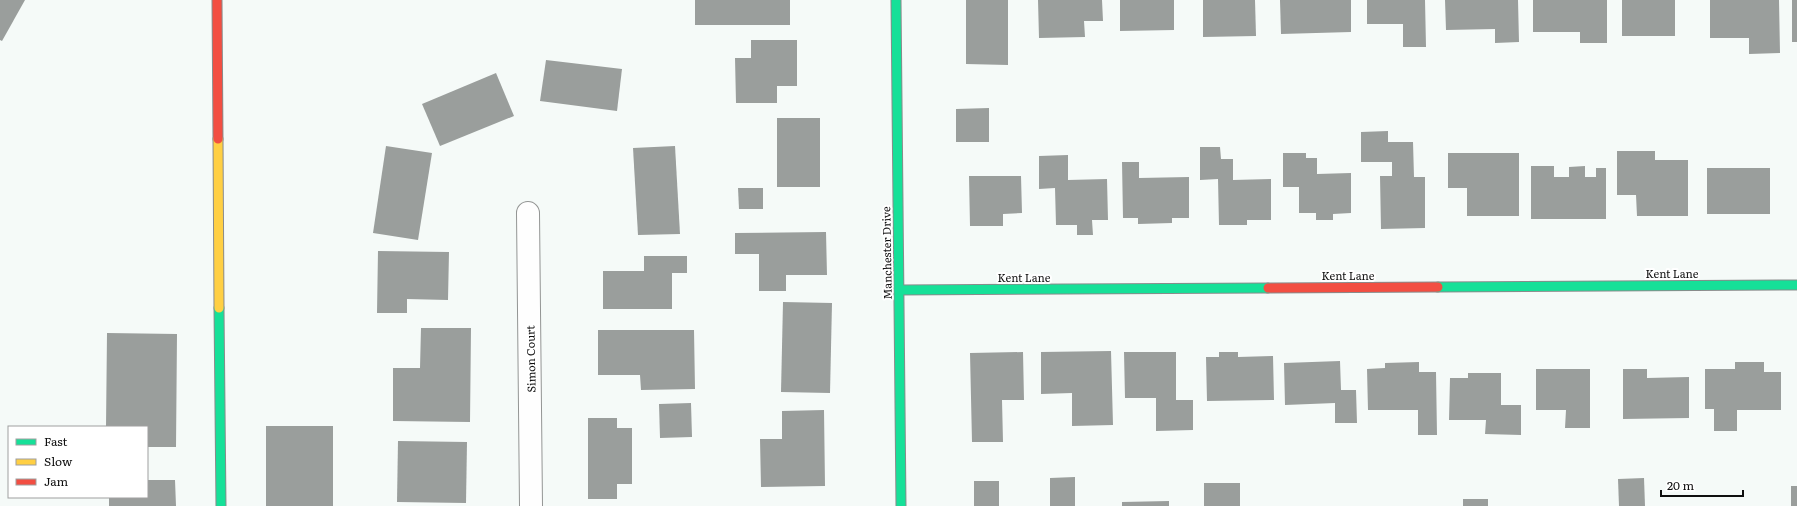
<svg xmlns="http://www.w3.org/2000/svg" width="1797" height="506" font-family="Literata,serif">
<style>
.building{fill:#9a9e9c}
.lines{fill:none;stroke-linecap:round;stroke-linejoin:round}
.street-casing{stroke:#939594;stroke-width:24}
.fast-casing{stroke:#898b8b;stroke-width:11}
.slow-casing{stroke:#898b8b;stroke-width:11}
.jam-casing{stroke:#898b8b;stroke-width:11}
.street{stroke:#fefefe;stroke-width:22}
.fast{stroke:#16e098;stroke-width:9}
.slow{stroke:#ffcf43;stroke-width:9}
.jam{stroke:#f24e42;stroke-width:9}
.labels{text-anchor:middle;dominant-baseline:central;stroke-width:4;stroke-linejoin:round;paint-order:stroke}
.street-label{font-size:11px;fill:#0f0f0f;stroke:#fff}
</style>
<rect width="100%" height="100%" fill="#f5faf8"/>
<!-- building -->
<g class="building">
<polygon points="0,0 25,0 2,41 0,40"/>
<rect x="695" y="0" width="95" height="25"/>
<polygon points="966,0 1008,0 1008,65 966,64"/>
<polygon points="1038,0 1102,0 1103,21 1084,21 1085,37 1039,38"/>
<polygon points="1120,0 1174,0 1174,30 1120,31"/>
<polygon points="1203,0 1255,0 1256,36 1203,37"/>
<polygon points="1280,0 1351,0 1351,32 1281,34"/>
<polygon points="1367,0 1425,0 1426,47 1403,47 1403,24 1367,24"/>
<polygon points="1445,0 1518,0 1519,42 1495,43 1495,29 1446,30"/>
<polygon points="1533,0 1607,0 1607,43 1580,43 1580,32 1533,32"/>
<rect x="1622" y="0" width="53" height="36"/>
<polygon points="1710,0 1779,0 1780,53 1749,54 1749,38 1710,38"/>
<rect x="1792" y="0" width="5" height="42"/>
<polygon points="751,40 797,40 797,86 777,86 777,103 736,103 735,58 751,58"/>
<polygon points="546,60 622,69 617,111 540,101"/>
<polygon points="496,73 514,116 440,146 422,104"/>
<polygon points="989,108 989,142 956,142 956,109"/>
<rect x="777" y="118" width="43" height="69"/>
<polygon points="1388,131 1388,142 1413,142 1414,177 1425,177 1425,228 1381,229 1380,176 1392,176 1392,162 1361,162 1361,132"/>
<polygon points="386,146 432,153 418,240 373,233"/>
<polygon points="675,146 680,234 638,235 633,148"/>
<polygon points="1200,147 1220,147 1221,159 1233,159 1233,180 1271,179 1271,220 1247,220 1247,225 1219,225 1218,179 1200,180"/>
<polygon points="1617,151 1655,151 1655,160 1688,160 1688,216 1637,216 1636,195 1617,195"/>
<polygon points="1283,153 1306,153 1306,158 1317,158 1317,174 1351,173 1351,213 1333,214 1333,220 1316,220 1316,213 1299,213 1299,187 1283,187"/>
<polygon points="1448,153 1519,153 1519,216 1467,216 1467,188 1448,188"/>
<polygon points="1068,155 1068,180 1107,179 1108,220 1092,220 1093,235 1077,235 1077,225 1056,225 1055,188 1039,189 1039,156"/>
<polygon points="1122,162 1139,162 1139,178 1189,177 1189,218 1172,218 1172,223 1138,224 1138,218 1123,218"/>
<polygon points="1531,166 1554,166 1554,177 1569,177 1569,167 1585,166 1585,177 1596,177 1596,168 1606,168 1606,219 1531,219"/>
<rect x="1707" y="168" width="63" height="46"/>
<polygon points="969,176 1021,176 1022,213 1003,214 1003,226 970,226"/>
<polygon points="738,188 763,188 763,209 739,209"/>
<polygon points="826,232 827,275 786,275 786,291 759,291 759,254 735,254 735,233"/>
<polygon points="378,251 449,252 448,300 407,299 407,313 377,313"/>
<polygon points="644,256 687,256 687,273 672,273 672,309 603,309 603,271 644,271"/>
<polygon points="783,302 832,303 830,393 781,392"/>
<polygon points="421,328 471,328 470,422 393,421 393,368 420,368"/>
<polygon points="598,330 694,330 695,389 641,390 640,375 598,375"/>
<polygon points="107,333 177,334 176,447 147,447 147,427 106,427"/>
<polygon points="1111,351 1113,425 1072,426 1072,393 1041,394 1041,352"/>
<polygon points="1023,352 1024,400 1002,400 1003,442 972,442 970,353"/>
<polygon points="1124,352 1176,352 1176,400 1193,400 1193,430 1156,431 1156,398 1125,398"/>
<polygon points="1219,352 1238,352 1238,357 1273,356 1274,400 1207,401 1206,357 1219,357"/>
<polygon points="1340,361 1341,390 1356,390 1357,423 1335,423 1335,403 1285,405 1284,363"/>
<polygon points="1419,362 1419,372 1436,372 1437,435 1418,435 1418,410 1368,410 1367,369 1385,368 1385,363"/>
<polygon points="1735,362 1764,362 1764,372 1781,372 1781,410 1737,410 1737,431 1714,431 1714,409 1705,409 1705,369 1735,369"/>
<polygon points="1536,369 1590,369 1590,428 1565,428 1566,410 1536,410"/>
<polygon points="1623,369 1647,369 1647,378 1689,377 1689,418 1623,419"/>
<polygon points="1468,373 1501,373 1501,405 1521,405 1521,435 1485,434 1486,420 1449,420 1450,378 1468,378"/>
<polygon points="691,403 692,437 660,438 659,404"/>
<polygon points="824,410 825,486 761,487 760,439 782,439 782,411"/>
<polygon points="588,418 617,418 617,428 632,428 632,484 617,484 617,499 588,499"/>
<rect x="266" y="426" width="67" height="80"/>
<polygon points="398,441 467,442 466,503 397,502"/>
<polygon points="1075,477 1075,506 1050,506 1050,478"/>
<polygon points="1644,478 1645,506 1619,506 1618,479"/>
<polygon points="147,480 175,480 176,506 109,506 109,497 147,497"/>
<rect x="974" y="481" width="25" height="25"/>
<rect x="1204" y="483" width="36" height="23"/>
<rect x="1791" y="486" width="6" height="20"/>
<rect x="1463" y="499" width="25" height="7"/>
<polygon points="1169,501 1169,506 1122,506 1122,502"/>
</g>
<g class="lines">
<defs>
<polyline id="street" points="528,213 531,506"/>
<g id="fast">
<polyline points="896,0 901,506"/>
<polyline points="1438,287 1797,285"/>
<polyline points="899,290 1268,288"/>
<polyline points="219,308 221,506"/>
</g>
<polyline id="slow" points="218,139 219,308"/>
<g id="jam">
<polyline points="217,0 218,139"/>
<polyline points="1268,288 1438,287"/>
</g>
</defs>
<!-- street casing -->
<use href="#street" class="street-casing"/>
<!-- fast casing -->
<use href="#fast" class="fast-casing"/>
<!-- slow casing -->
<use href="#slow" class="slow-casing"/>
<!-- jam casing -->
<use href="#jam" class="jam-casing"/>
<!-- street -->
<use href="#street" class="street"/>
<!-- fast -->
<use href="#fast" class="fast"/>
<!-- slow -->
<use href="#slow" class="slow"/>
<!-- jam -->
<use href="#jam" class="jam"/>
</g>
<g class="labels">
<!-- street labels -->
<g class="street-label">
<text transform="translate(886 253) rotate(-91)">Manchester Drive</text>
<text x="1672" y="273">Kent Lane</text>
<text x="1348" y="275">Kent Lane</text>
<text x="1024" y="277">Kent Lane</text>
<text transform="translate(530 359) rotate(-91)">Simon Court</text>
</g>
</g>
<!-- legend -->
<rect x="8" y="426" width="140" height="72" fill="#ffffff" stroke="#9f9f9f"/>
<rect x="16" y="439" width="20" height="6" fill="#16e098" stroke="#9f9f9f"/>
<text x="44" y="446" font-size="12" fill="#0f0f0f">Fast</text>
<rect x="16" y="459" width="20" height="6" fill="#ffcf43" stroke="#9f9f9f"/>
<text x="44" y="466" font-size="12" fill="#0f0f0f">Slow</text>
<rect x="16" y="479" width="20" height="6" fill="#f24e42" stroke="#9f9f9f"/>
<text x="44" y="486" font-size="12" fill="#0f0f0f">Jam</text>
<!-- scale -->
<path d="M1661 490v6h82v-6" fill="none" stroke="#0f0f0f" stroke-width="2"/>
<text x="1667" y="490" font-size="12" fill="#0f0f0f" stroke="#ffffff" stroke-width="3" paint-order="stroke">20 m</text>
</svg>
